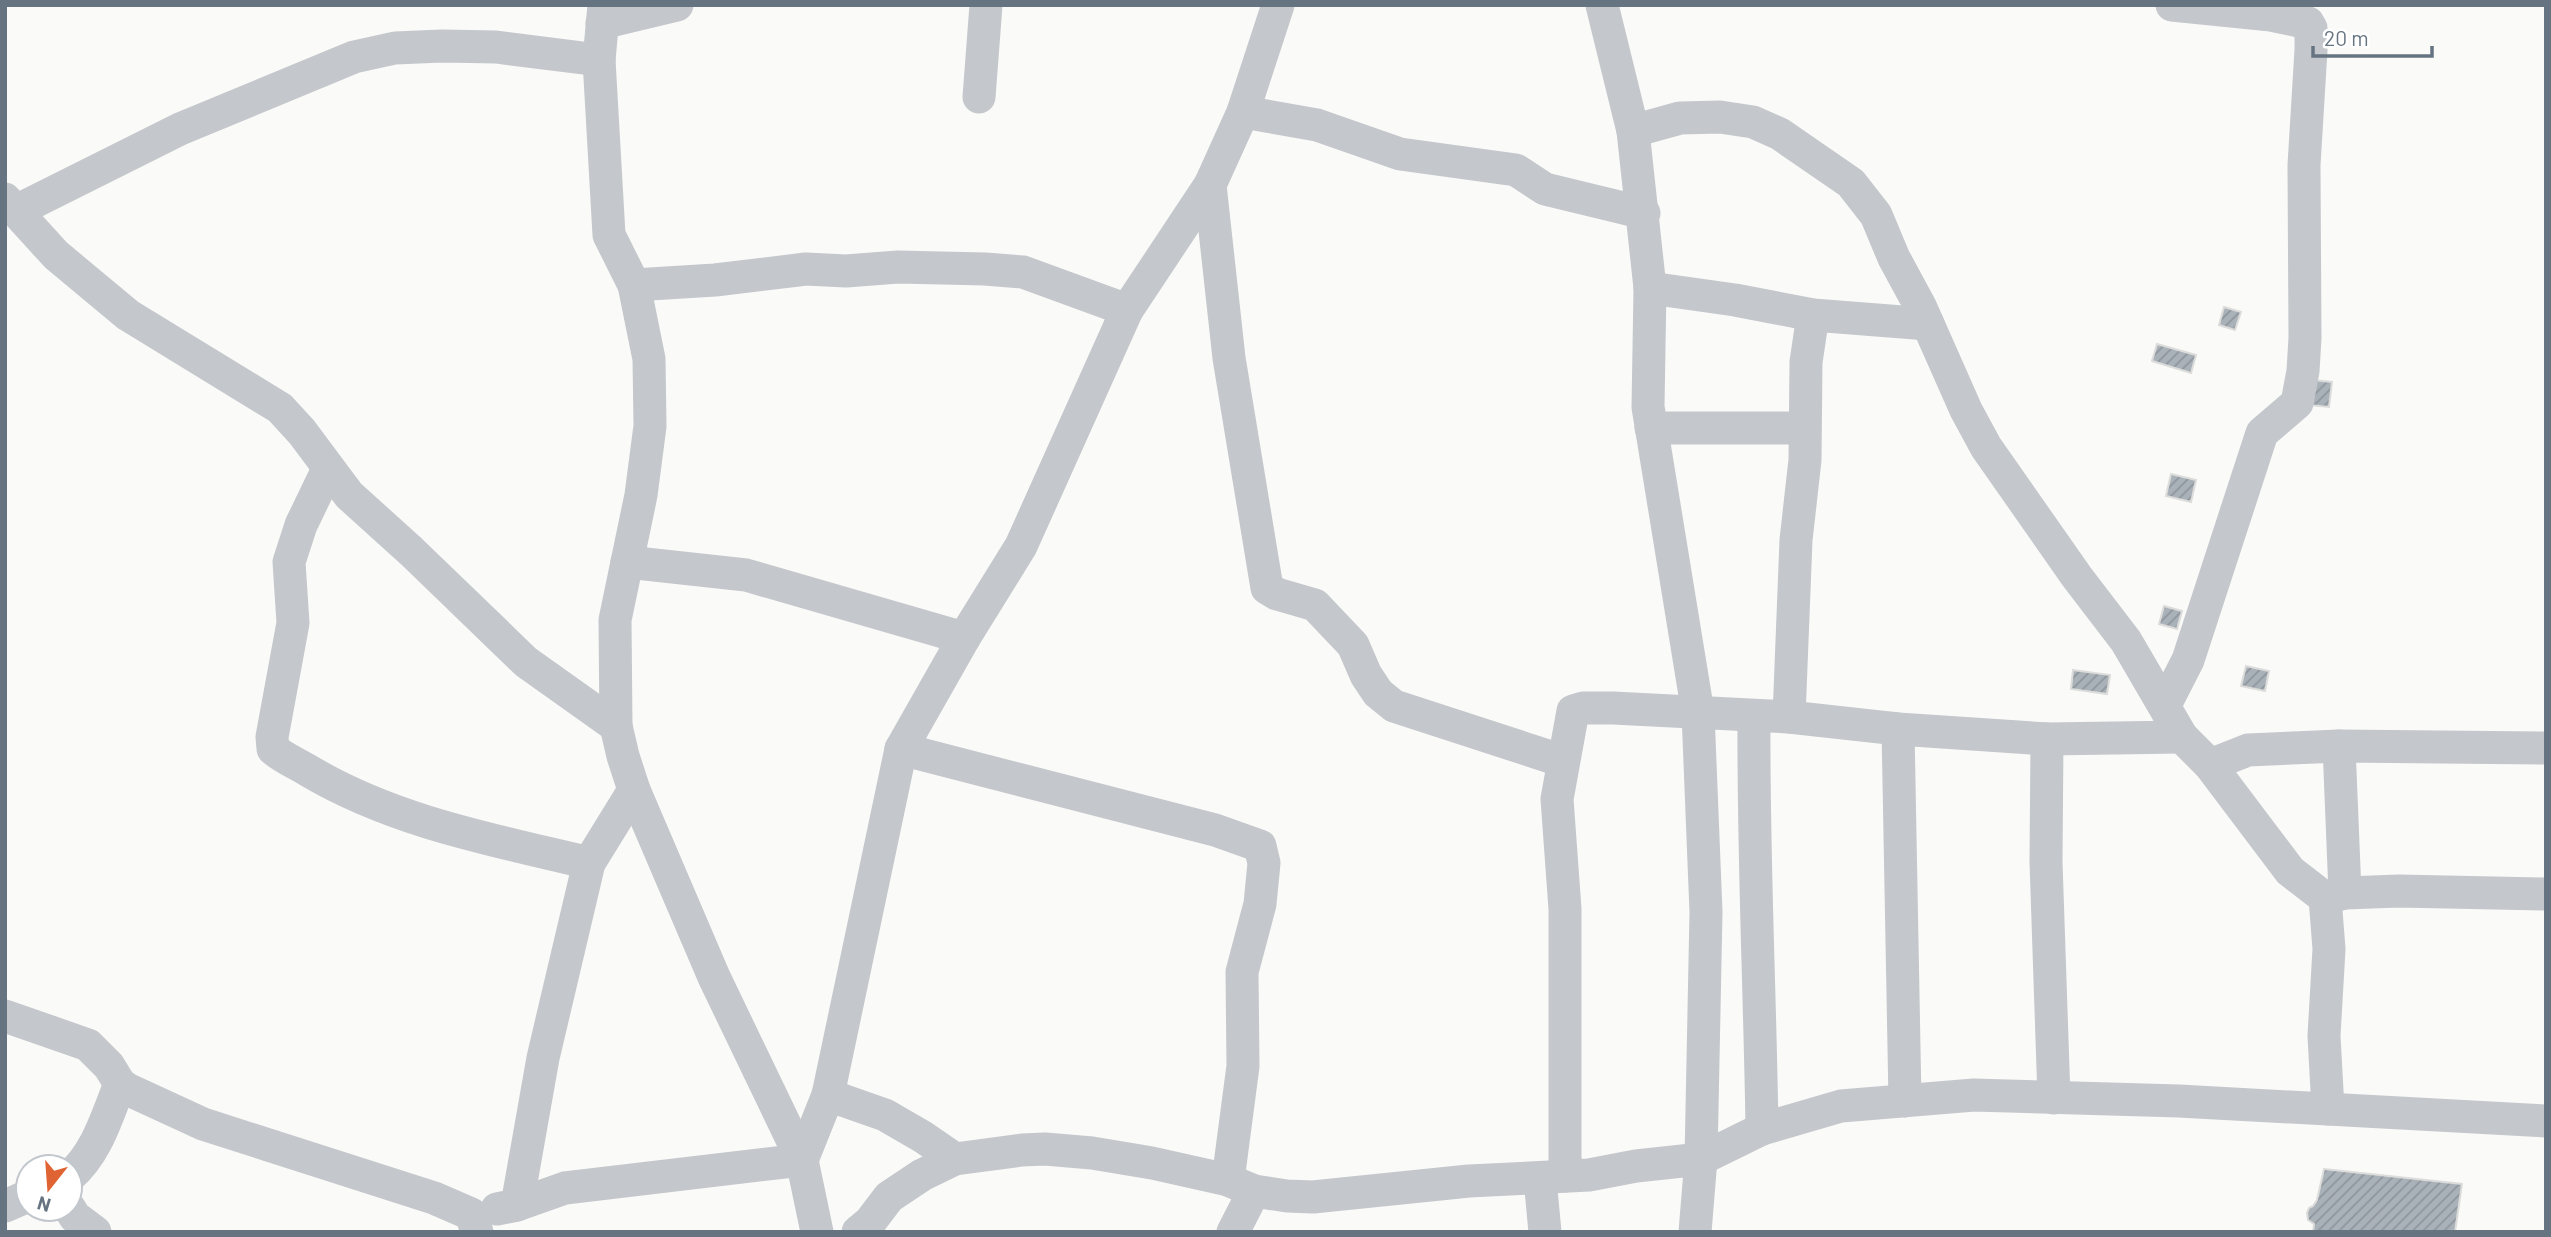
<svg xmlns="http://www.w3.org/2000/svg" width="2551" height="1237" font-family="Barlow,sans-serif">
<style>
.building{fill:url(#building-hatch);stroke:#dcdcda;stroke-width:2}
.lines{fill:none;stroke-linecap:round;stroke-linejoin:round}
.minor{stroke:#c4c7cb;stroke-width:33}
</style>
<defs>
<pattern id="building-hatch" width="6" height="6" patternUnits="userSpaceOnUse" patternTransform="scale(1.75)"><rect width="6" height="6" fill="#aab2b9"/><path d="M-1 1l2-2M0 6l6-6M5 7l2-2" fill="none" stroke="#8e959c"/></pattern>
</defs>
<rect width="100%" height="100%" fill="#fafaf8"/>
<!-- building -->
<g class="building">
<polygon points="2224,307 2241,312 2235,330 2219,325"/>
<polygon points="2157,344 2196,355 2191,373 2152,361"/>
<polygon points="2302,379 2332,382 2329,407 2299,404"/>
<polygon points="2171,474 2196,480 2191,502 2166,496"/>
<polygon points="2164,606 2182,611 2177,629 2159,624"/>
<polygon points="2246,666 2269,671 2265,691 2241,686"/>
<polygon points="2073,670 2110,675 2107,694 2071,689"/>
<polygon points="2324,1169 2462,1184 2455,1232 2313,1232 2314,1224 2308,1220 2307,1213 2309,1208 2313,1206 2317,1200"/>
</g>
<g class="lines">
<!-- minor -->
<g class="minor">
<polyline points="604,5 599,60 609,235 634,285 649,359 650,426 641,495 615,620 616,726"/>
<polyline points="1602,5 1633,131 1650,288 1648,407 1698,713 1706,912 1701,1159 1695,1232"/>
<polyline points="602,23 677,5"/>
<polyline points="979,97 986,5"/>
<polyline points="1243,112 1317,125 1400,154 1516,170 1545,189 1644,213"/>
<polyline points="1633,131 1680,118 1720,117 1753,122 1780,134 1851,183 1876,215 1894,258 1920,306 1966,410 1986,447 2077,577 2126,641 2182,737 2210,765 2290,871 2325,898 2329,949 2324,1036 2328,1109"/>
<polyline points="1210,185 1229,358 1267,588 1277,594 1315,605 1353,645 1366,675 1378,693 1394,706 1563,761"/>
<polyline points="5,199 56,255 128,315 280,408 302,432 349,495 411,551 526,662 616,726 623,756 634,790 714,977 802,1160 817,1232"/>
<polyline points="16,211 180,129 354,57 395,48 442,46 496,47 599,60"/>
<polyline points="634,285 715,280 806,269 846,271 898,267 985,269 1023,272 1127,310"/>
<polyline points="1650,288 1735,300 1813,315 1928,324"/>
<polyline points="1651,428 1804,428"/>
<path d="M328 469 301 525 289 562 293 623 272 737 273 749C283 758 298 764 309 771 395 822 494 840 589 863"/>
<polyline points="627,562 746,575 964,638"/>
<polyline points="2165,705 2188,660 2262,433 2297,403 2303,371 2305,338 2304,165 2311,50 2311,28 2308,23 2271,15 2172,5"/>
<path d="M1754 716C1753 854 1760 991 1762 1129"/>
<polyline points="1789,717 1796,540 1805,460 1806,362 1813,315"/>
<polyline points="1898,729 1905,1101"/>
<polyline points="2047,739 2046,862 2054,1098"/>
<polyline points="2339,746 2345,893"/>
<polyline points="901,749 1215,830 1260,846 1264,863 1260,904 1242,972 1243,1066 1228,1180"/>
<polyline points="2210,765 2248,750 2339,746 2546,748"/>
<polyline points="2325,898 2345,893 2399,891 2546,894"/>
<polyline points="5,1016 88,1045 109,1066 120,1084 127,1089 203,1124 434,1198 471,1214 477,1232"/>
<polyline points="828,1095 885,1115 923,1137 955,1159"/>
<polyline points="802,1160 828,1095 901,749 964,638 1021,546 1127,310 1210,185 1243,112 1278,5"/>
<path d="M70 1176C97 1153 107 1116 120 1084"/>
<polyline points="1565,1176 1565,909 1557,799 1573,711 1583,708 1613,708 1789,717 1898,729 2047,739 2182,737"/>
<polyline points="1540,1179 1545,1232"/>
<polyline points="517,1205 543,1058 589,863 634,790"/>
<polyline points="5,1206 28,1196"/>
<polyline points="70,1209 75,1217 95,1232"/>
<polyline points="497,1209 517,1205 565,1188 802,1160"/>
<polyline points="858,1232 870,1222 889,1197 922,1175 955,1159 1022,1150 1045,1149 1092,1153 1152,1163 1228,1180 1254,1191 1287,1196 1313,1197 1469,1181 1589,1175 1636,1166 1701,1159 1762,1129 1841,1106 1974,1095 2179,1101 2546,1121"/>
<polyline points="1233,1232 1254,1191"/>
</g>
</g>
<!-- border -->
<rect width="2551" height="1237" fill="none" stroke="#667482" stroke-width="14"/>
<!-- north arrow -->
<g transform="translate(49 1188) rotate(197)"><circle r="33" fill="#ffffff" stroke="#c2c7cd" stroke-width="2"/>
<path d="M0-5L12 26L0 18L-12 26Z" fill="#df6333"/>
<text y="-10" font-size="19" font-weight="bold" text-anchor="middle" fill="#667482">N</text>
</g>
<!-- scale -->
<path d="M2313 46v10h119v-10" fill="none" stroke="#667482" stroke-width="3.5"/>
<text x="2324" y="46" font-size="21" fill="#667482" stroke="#ffffff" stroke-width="5" paint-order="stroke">20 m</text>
</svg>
